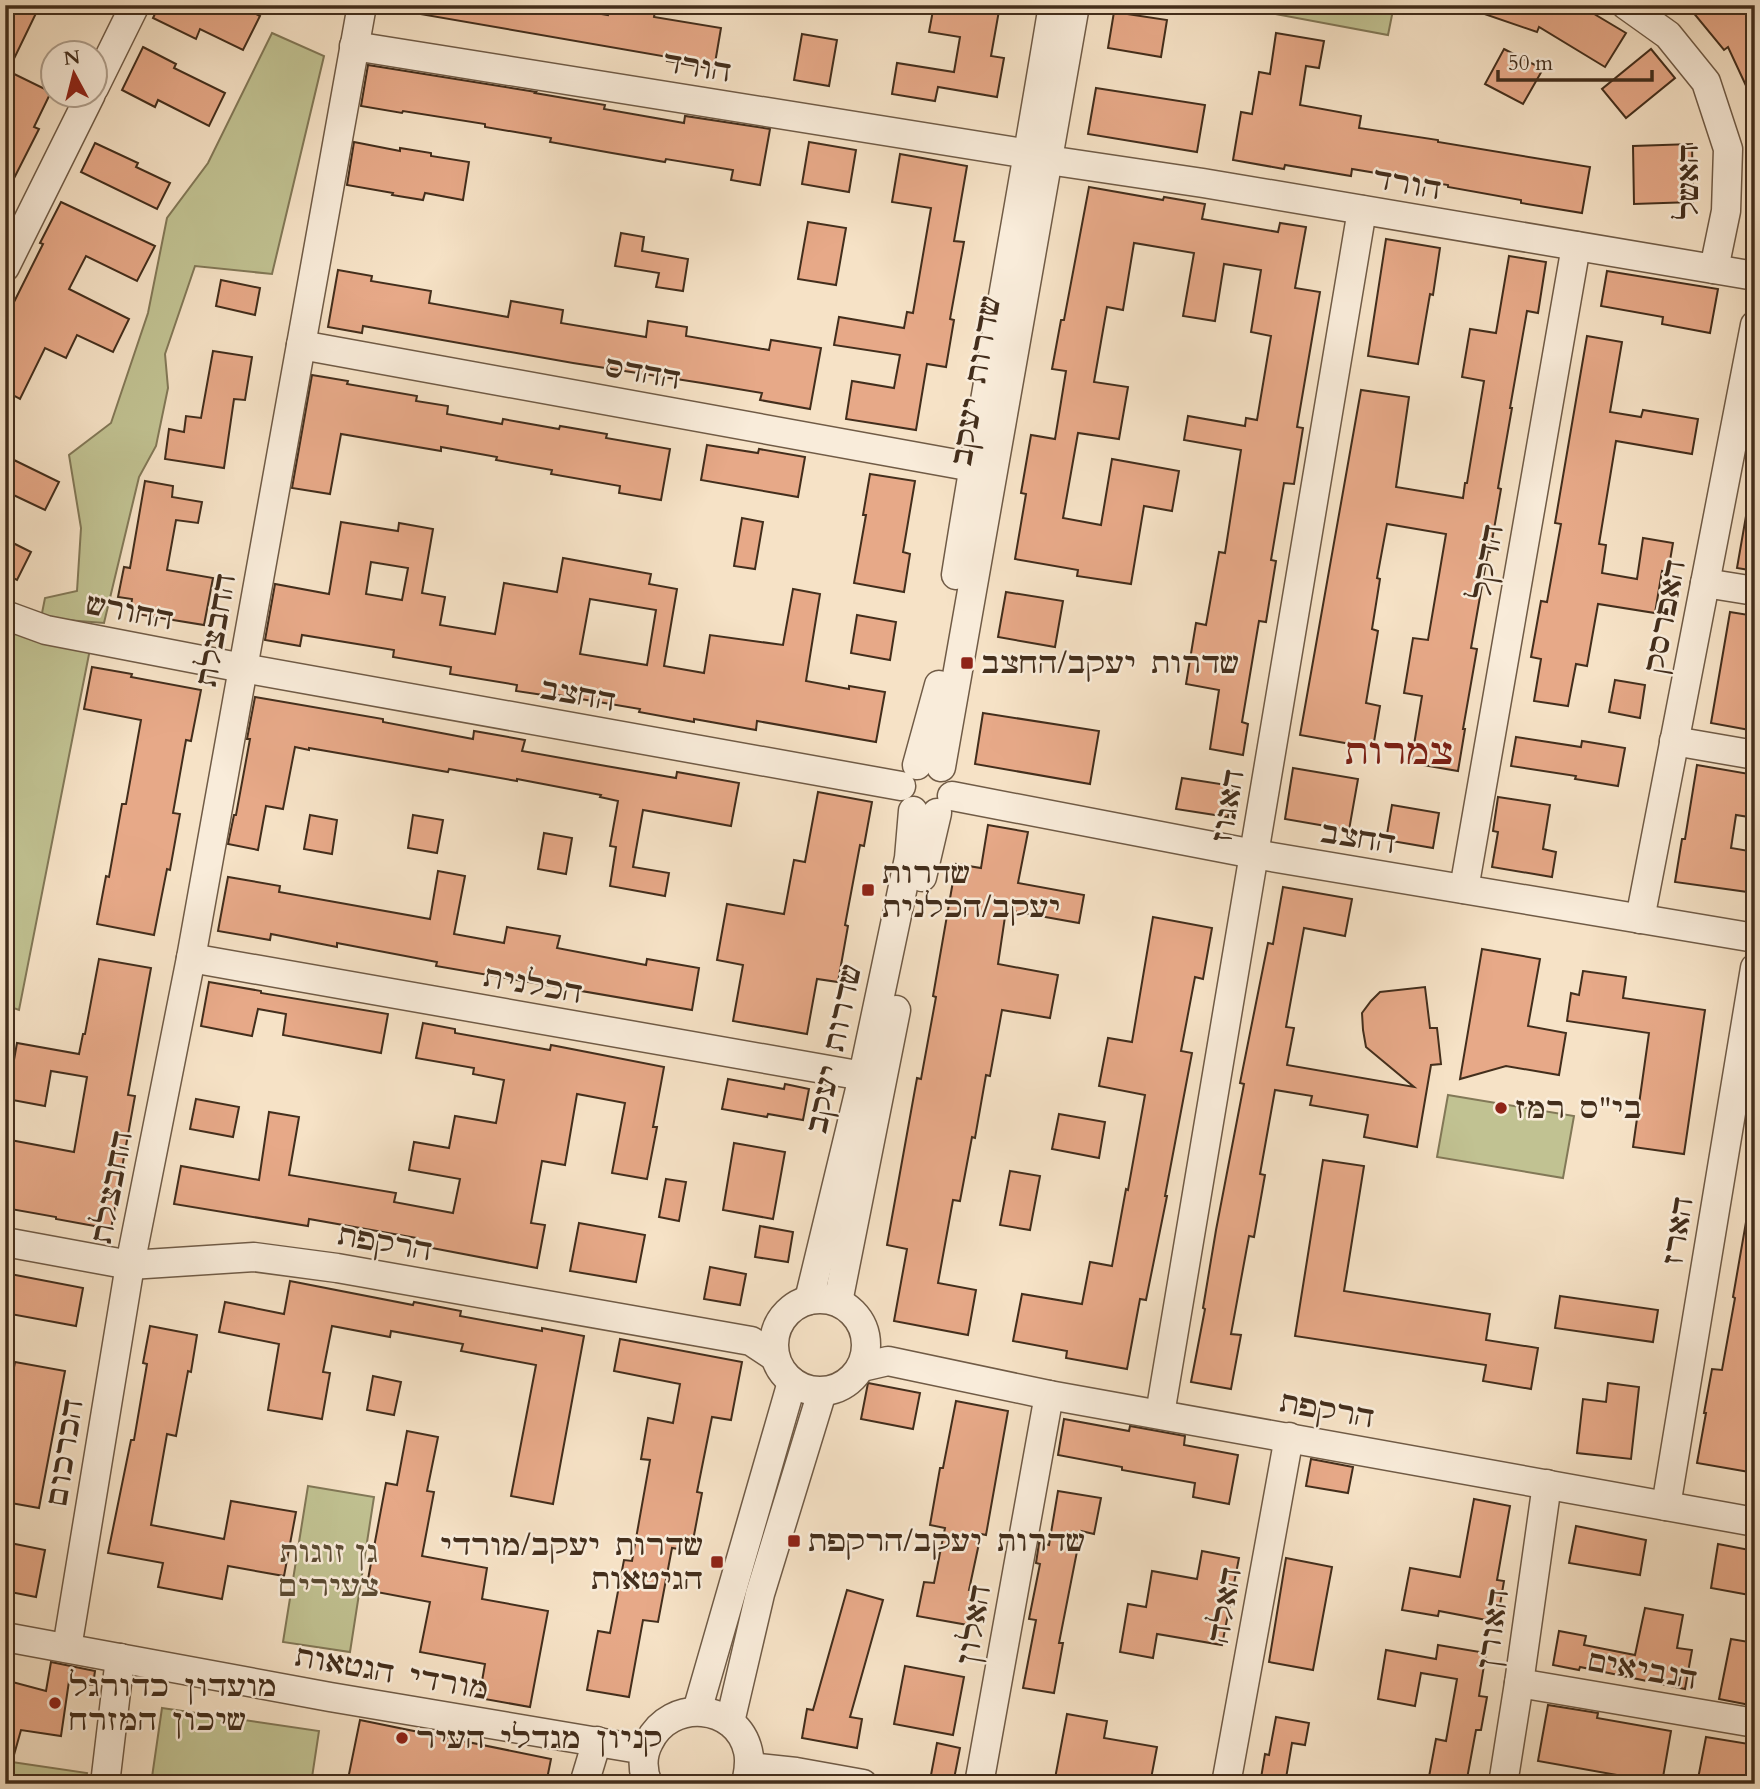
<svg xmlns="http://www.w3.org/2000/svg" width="1760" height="1789" font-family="Cardo,'Frank Ruhl Libre',serif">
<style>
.green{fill:#c1c292;stroke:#827857;stroke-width:2}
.building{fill:#e7a988;stroke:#432e1c;stroke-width:2;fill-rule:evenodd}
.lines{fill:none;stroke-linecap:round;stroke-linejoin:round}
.minor-casing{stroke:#705b46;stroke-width:31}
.minor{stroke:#f9ecda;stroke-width:28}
.poi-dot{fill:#8f2418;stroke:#f9ecda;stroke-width:2.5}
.labels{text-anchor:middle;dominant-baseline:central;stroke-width:5;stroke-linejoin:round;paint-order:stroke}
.street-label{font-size:30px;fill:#432e1c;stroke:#f9ecda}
.poi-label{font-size:30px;fill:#432e1c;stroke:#f9ecda;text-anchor:start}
.park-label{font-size:30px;font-style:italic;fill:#5c4c34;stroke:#f9ecda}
.district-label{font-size:37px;font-weight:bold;fill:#7a1f14;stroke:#f9ecda}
</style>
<rect width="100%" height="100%" fill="#f6e2c6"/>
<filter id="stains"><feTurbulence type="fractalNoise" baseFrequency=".00286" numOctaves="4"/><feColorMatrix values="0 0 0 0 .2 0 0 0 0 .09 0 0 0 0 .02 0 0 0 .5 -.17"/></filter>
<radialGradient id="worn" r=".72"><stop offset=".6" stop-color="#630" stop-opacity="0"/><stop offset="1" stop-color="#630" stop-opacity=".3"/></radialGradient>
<!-- green -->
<g class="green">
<polygon points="1239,5 1394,5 1388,35 1238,7"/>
<polygon points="272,33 324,56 272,274 195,266 165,354 168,388 156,446 139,477 104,623 41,618 45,598 77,591 81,528 69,455 111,423 148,313 167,218 208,163"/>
<polygon points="5,624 91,644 19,1010 5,1005"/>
<polygon points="1448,1095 1574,1116 1563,1178 1437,1157"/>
<polygon points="308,1486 374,1497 350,1652 283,1642"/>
<polygon points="162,1708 319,1731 311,1784 151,1784"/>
<polygon points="5,1761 87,1773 85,1784 5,1784"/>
</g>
<!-- building -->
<g class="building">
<polygon points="5,5 40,5 8,71 51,92 34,127 39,129 5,196"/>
<polygon points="159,5 238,5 260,16 243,50 200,29 196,39 153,18"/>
<polygon points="421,5 547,5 608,15 610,5 656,5 654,17 721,28 714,69 667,61 668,57 420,14"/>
<polygon points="934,5 1000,5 991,56 1004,58 997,97 938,87 935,101 892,94 897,63 954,72 960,37 929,32"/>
<polygon points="1467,5 1579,5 1626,33 1605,67 1539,27 1537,32 1467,8"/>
<polygon points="1687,5 1755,5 1755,105 1728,47 1724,50"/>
<polygon points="1114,12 1167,20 1161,57 1108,48"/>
<polygon points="1276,33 1324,41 1319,68 1306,66 1300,105 1361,116 1359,128 1438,140 1438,142 1590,167 1582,213 1521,203 1521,200 1448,187 1448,185 1352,169 1351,176 1285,165 1284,169 1233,160 1241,112 1252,114 1259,72 1270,74"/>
<polygon points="802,34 837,40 829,86 794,80"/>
<polygon points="143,47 176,64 174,68 225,93 209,126 158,100 155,107 122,90"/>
<polygon points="1504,49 1543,69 1523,104 1485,84"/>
<polygon points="1651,49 1675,78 1626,118 1602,89"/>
<polygon points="368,65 536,92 535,93 605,105 604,109 684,123 685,116 770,129 760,185 731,180 733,170 666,159 665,162 612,153 550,142 551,138 485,127 485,124 403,111 402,113 361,106"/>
<polygon points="1096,88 1205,105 1197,152 1088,134"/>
<polygon points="354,142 400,151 400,148 431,153 431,156 469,162 463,200 425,193 423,200 392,195 393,193 347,185"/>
<polygon points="809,142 856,150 849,192 802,184"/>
<polygon points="95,143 138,163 136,167 170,183 157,209 81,172"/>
<polygon points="1692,144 1693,202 1634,204 1633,146"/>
<polygon points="900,154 967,166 954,241 964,242 950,319 954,320 946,367 927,364 916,430 846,419 852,381 894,388 900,355 834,345 839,317 904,328 907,312 913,313 931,208 892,202"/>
<polygon points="1089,187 1163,200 1164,197 1205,204 1202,219 1278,232 1280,223 1306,227 1295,288 1320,292 1297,427 1303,428 1294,484 1284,483 1271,560 1276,561 1266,622 1259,621 1242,722 1248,724 1243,755 1210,749 1219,690 1186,684 1196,623 1206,625 1219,552 1225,553 1241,450 1184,440 1188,416 1245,426 1246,418 1257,420 1271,336 1251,332 1261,270 1224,264 1215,321 1183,316 1194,253 1134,243 1123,310 1107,307 1094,382 1128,387 1119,439 1078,433 1063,518 1101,525 1112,459 1179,471 1172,511 1144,506 1131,584 1077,576 1078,570 1015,559 1026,494 1021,493 1031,435 1055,439 1066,371 1052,369 1061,320 1064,320"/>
<polygon points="61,202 155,246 137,281 86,256 69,289 129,319 113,352 77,335 66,358 45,348 20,399 5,391 5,320 43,244 40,243"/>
<polygon points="808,222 846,228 836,285 798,279"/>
<polygon points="621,233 644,237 642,251 688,259 683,291 656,287 659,273 615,266"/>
<polygon points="1386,239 1440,248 1433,295 1430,294 1418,364 1368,356"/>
<polygon points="1509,256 1546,262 1538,313 1527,311 1510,408 1512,408 1498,488 1501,489 1490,552 1488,551 1471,648 1477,649 1463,729 1465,729 1458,771 1411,763 1422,696 1404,693 1413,638 1428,640 1446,534 1387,524 1377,578 1380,579 1372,629 1378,631 1366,703 1380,706 1373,748 1300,735 1361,390 1409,397 1396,487 1463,498 1465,483 1467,483 1484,381 1462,377 1470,329 1496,333"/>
<polygon points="338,270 372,276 371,281 431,291 429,303 508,317 511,301 563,310 561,323 646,337 648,321 687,327 686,336 769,350 771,340 821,348 810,409 760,400 762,393 702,383 573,363 363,326 362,333 328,327"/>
<polygon points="1607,271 1718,289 1710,333 1662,324 1663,317 1601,306"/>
<polygon points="221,280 260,288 255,315 216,306"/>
<polygon points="1587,336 1622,342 1610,412 1641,417 1643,410 1698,419 1692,454 1616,441 1599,544 1606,545 1602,573 1637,579 1643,538 1673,543 1668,572 1662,571 1655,613 1598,604 1587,666 1576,664 1568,706 1534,701 1541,659 1531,657 1541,601 1547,602 1561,524 1555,523"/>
<polygon points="213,351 252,357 245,400 234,399 224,468 165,459 169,429 184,432 186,416 201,418"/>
<polygon points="312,375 348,381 347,384 417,396 416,401 448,406 447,414 502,424 503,419 559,429 560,426 607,434 606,438 670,449 661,500 619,493 620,486 551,474 552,470 496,460 497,457 441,447 441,451 341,434 330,494 292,488"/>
<polygon points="707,445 758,453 759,449 805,457 798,497 701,480"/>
<polygon points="14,460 59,482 45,510 5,491 5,478"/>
<polygon points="870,474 915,481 903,552 910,554 904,592 854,583 866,515 863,515"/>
<polygon points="145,481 173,486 172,497 202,502 198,523 176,520 167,570 213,578 204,625 130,613 132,599 118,597 124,567 130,568"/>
<polygon points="1746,516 1755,517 1755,571 1737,568"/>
<polygon points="742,518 763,522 755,569 734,566"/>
<path d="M341 522 398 531 399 523 433 529 422 593 445 597 440 625 495 634 504 583 557 592 563 558 651 574 649 584 677 589 664 666 704 673 710 635 783 645 793 589 820 594 806 681 849 689V686L885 692 876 742 757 721 756 730 694 719V722L639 712 640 709 557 695V697L516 691 517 685 450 674 451 667 393 657 394 650 302 635 300 646 265 640 275 584 329 594ZM371 562 408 568 402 600 366 594ZM590 599 656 610 647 665 580 654Z"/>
<polygon points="5,539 31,552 17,580 5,574"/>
<polygon points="1006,592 1063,601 1055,647 998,637"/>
<polygon points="1730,612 1755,616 1755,731 1711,723"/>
<polygon points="857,615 896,622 890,660 851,653"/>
<polygon points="92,667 132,674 131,677 201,690 191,741 186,740 173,813 180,814 170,870 167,869 154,935 97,924 106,876 109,877 122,804 126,804 141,720 84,709"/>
<polygon points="1615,680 1645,685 1640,718 1609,712"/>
<polygon points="255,697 383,719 383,722 473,739 474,731 525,740 522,751 606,766 676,778 677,772 739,783 731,826 643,810 633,867 669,873 665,896 610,886 616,847 610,846 618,801 600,797 601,795 517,779 517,781 449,769 448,772 309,748 309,750 295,747 283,809 266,806 258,850 228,844 234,815 236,815 250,739 247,739"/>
<polygon points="983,713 1099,731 1090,784 975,764"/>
<polygon points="1516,737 1581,747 1582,741 1625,748 1618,786 1575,779 1576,776 1511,766"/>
<polygon points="1697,765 1755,775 1755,818 1736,815 1731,848 1755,852 1755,893 1675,882 1682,839 1685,839"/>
<polygon points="1293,768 1358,779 1349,830 1285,819"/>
<polygon points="1182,778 1233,786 1228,817 1176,809"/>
<polygon points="818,792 872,802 864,846 860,845 845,925 848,926 838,982 817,979 807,1034 733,1021 743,965 717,960 727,904 784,914 794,860 805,862"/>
<polygon points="1498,797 1550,805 1543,849 1556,852 1552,877 1492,867 1498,832 1493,831"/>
<polygon points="1392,805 1439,813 1433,848 1386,840"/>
<polygon points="310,815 337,820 332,854 304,849"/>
<polygon points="413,815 443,820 437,853 408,848"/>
<polygon points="988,825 1028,832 1018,883 1084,895 1079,923 1006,910 998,964 1058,975 1050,1018 1002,1010 990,1076 986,1075 975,1138 972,1137 960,1201 953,1200 938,1283 976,1290 968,1335 894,1321 907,1249 887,1245 917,1078 921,1079 936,997 933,996 956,864 981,868"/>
<polygon points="544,833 572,838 566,874 538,869"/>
<polygon points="438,871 465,876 454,934 504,943 507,927 560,936 557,948 646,965 647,959 699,968 692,1010 436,966 437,962 337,943 337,947 271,934 270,940 218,931 228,877 280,886 279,892 430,919"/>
<polygon points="1283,887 1352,899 1345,936 1304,928 1286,1027 1294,1028 1287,1065 1414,1087 1366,1047 1363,1030 1362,1013 1371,1001 1380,992 1425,987 1430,1028 1437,1028 1441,1064 1431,1065 1417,1147 1364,1137 1368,1115 1310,1105 1312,1096 1275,1090 1260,1174 1265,1175 1254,1237 1249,1236 1231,1334 1241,1335 1231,1389 1191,1382 1205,1309 1203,1308 1216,1230 1244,1084 1240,1083 1268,943 1273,944"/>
<polygon points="1153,917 1212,928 1203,979 1195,977 1181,1051 1192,1053 1165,1196 1167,1196 1146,1300 1140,1299 1127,1369 1066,1358 1067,1351 1013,1341 1022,1294 1082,1304 1090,1262 1112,1266 1126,1189 1128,1190 1145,1095 1099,1086 1108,1038 1132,1042"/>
<polygon points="1482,949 1540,959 1528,1026 1566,1033 1559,1075 1506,1066 1460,1079"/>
<polygon points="99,959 151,968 128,1095 135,1096 111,1229 56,1219 56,1217 5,1208 5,1139 74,1152 87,1077 51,1071 45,1106 7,1099 17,1043 79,1054 83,1034 85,1034"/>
<polygon points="1583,971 1626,977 1623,998 1705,1010 1684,1154 1633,1147 1649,1033 1567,1021 1571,993 1579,995"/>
<polygon points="209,982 261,991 261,993 388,1014 381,1053 283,1035 286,1014 258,1009 252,1036 201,1026"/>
<polygon points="423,1023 455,1029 455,1033 550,1050 551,1045 664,1067 653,1127 657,1127 647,1179 612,1173 625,1103 577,1094 565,1165 542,1161 531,1223 545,1225 537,1268 416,1245 417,1238 309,1219 308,1226 174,1204 181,1166 259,1180 269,1112 299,1117 289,1175 396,1193 394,1202 453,1213 460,1179 409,1170 414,1142 449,1148 455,1116 496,1123 504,1080 473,1074 474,1068 416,1058"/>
<polygon points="728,1079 784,1089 785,1084 809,1089 803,1120 768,1114 767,1117 722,1109"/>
<polygon points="196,1099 239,1107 233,1137 190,1129"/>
<polygon points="1059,1114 1105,1122 1099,1158 1052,1149"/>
<polygon points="734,1143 785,1152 773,1219 723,1210"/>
<polygon points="1323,1160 1364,1166 1344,1291 1490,1314 1486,1340 1538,1348 1531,1389 1483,1381 1486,1365 1295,1336"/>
<polygon points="1010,1171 1040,1176 1030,1230 1000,1225"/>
<polygon points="666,1179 686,1182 679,1221 659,1217"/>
<polygon points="1746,1222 1755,1223 1755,1389 1747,1434 1755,1435 1755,1473 1697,1463 1706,1413 1704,1413 1712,1369 1722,1370 1735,1298 1733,1297"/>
<polygon points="579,1223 645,1235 636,1282 570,1271"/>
<polygon points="760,1226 793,1232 788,1262 755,1257"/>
<polygon points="710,1267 746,1274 740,1305 704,1299"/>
<polygon points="5,1273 83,1288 76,1326 5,1313"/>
<polygon points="290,1281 413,1305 414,1302 461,1311 460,1316 542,1331 542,1328 584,1336 553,1504 511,1496 536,1365 461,1351 463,1344 391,1331 390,1337 332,1326 323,1372 330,1373 322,1419 268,1410 279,1344 219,1332 225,1302 284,1314"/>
<polygon points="1560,1296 1658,1310 1653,1342 1555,1328"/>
<polygon points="150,1326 197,1335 191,1372 188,1371 176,1436 167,1434 151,1525 224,1539 231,1501 296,1512 284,1576 228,1566 222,1599 158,1587 163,1563 108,1553 131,1440 134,1440 147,1364 143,1363"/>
<polygon points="620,1339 742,1362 731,1420 712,1417 697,1492 702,1493 691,1551 672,1548 658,1622 643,1620 629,1697 587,1690 598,1631 610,1633 624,1560 632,1561 650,1460 641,1459 648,1418 673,1423 680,1384 614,1371"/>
<polygon points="15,1362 65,1371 39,1508 5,1502 5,1415"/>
<polygon points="373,1376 401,1382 394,1415 367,1410"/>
<polygon points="868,1383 920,1393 913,1429 861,1419"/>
<polygon points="1608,1383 1639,1387 1631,1459 1577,1453 1583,1399 1606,1402"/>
<polygon points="956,1401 1008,1411 986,1535 981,1534 969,1590 974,1591 968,1625 917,1616 924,1582 934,1583 945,1528 930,1525 940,1468 943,1468"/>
<polygon points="1064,1419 1129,1431 1130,1426 1185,1436 1184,1445 1238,1455 1229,1504 1193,1497 1195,1483 1122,1470 1122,1467 1058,1455"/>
<polygon points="407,1431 438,1437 427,1491 434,1492 422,1556 487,1568 482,1599 548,1611 530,1707 479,1698 485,1664 420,1652 430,1602 366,1590 386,1483 397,1485"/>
<polygon points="1311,1459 1353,1467 1348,1493 1306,1486"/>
<polygon points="1058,1491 1101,1498 1094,1534 1081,1531 1059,1643 1063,1643 1054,1693 1023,1688 1036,1620 1029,1619 1040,1564 1036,1563 1039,1543 1049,1545"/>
<polygon points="1474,1499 1510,1506 1497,1580 1504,1581 1497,1622 1439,1611 1438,1616 1402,1610 1410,1568 1460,1577"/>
<polygon points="1576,1526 1646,1540 1640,1575 1569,1563"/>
<polygon points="5,1542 45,1550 36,1597 5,1591"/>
<polygon points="1718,1544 1755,1551 1755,1596 1711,1588"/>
<polygon points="1202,1551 1239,1558 1222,1645 1157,1634 1153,1658 1120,1652 1128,1604 1146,1607 1152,1571 1197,1579"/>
<polygon points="1286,1558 1332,1567 1313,1670 1269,1662"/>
<polygon points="847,1590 883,1600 850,1717 862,1719 857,1748 802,1738 807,1709 813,1710"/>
<polygon points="1645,1608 1683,1615 1677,1648 1692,1650 1685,1689 1580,1667 1579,1670 1553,1665 1559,1631 1586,1636 1584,1645 1635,1655"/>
<polygon points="1731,1639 1755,1643 1755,1706 1719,1699"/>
<polygon points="1438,1645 1486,1653 1479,1696 1487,1697 1481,1730 1476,1730 1466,1784 1439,1784 1428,1782 1436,1739 1446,1741 1457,1679 1421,1673 1415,1706 1378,1699 1386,1650 1436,1659"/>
<polygon points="51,1662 95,1671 93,1685 69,1681 61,1736 21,1730 10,1769 5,1768 5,1680 46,1691"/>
<polygon points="905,1666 964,1677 953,1735 894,1724"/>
<polygon points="1548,1705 1598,1713 1597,1718 1671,1731 1662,1783 1538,1761"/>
<polygon points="1067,1714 1107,1721 1104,1738 1157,1747 1150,1784 1054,1784"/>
<polygon points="1276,1717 1309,1723 1305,1745 1292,1743 1285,1784 1260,1784 1265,1754 1269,1755"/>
<polygon points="360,1720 551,1759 546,1784 347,1784"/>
<polygon points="1706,1737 1755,1745 1755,1784 1697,1784"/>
<polygon points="937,1743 960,1748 954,1779 931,1775"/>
</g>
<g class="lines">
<defs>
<g id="minor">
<polyline points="1626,5 1668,35 1706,82 1728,149 1726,211 1714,269"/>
<polyline points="354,46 1029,154"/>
<polyline points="94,88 135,5"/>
<polyline points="1048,160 1203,183 1755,276"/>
<polyline points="5,267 91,94"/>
<polyline points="301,345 973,467"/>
<path d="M956 575C986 385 1022 195 1053 5"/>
<polyline points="1705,583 1755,591"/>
<polyline points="5,615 46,630 243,668 901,786"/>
<polyline points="1674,741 1755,755"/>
<polyline points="917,765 939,685"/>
<polyline points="941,767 1075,5"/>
<polyline points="952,796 1254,854 1755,938"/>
<polyline points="922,877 937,813"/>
<polyline points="1464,889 1576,246"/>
<polyline points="1640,919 1755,325"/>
<polyline points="191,958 863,1076"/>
<polyline points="5,1242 130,1265 254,1257 337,1268 751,1341 775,1357"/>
<circle cx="820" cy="1345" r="46"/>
<polyline points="809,1300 861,1085 909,858 913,811"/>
<polyline points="838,1302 896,1010"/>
<polyline points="862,1367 888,1361 1049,1395 1755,1522"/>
<polyline points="1160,1414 1362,210"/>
<polyline points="1666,1506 1755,968"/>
<polyline points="5,1637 330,1697 645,1750"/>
<polyline points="67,1648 130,1265 191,958 362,5"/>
<polyline points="1519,1683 1755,1723"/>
<polyline points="697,1711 792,1382"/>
<polyline points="730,1722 760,1594 822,1392"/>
<polyline points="750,1767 796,1772 863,1784"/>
<polyline points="105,1784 120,1658"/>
<polyline points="584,1784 597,1741"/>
<path d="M648 1784C642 1770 642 1755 649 1742 670 1698 737 1703 748 1751 751 1763 748 1773 746 1784"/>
<polyline points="979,1784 1049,1395"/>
<polyline points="1226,1784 1289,1437"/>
<polyline points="1503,1784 1519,1683 1547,1484"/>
</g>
</defs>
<!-- minor casing -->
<use href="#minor" class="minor-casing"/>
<!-- minor -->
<use href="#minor" class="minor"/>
</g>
<!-- markers -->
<g class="poi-dot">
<rect x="960" y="656" width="14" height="14" rx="3.5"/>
<rect x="861" y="883" width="14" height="14" rx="3.5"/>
<circle cx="1501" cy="1108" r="7"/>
<rect x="787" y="1534" width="14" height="14" rx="3.5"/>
<rect x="710" y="1555" width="14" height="14" rx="3.5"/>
<circle cx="55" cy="1703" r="7"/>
<circle cx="402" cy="1738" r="7"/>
</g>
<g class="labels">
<!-- street labels -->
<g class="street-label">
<text transform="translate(697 67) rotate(9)">הורד</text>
<text transform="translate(1688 182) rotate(-90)">האשל</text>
<text transform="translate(1407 184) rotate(10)">הורד</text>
<text transform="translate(643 373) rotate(10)">ההדס</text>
<text transform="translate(976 381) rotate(-80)">שדרות יעקב</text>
<text transform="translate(1487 562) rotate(-80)">הדקל</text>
<text transform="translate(130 612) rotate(11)">החורש</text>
<text transform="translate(1665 616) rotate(-79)">האפרסק</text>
<text transform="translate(216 630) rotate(-80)">החבצלת</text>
<text transform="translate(578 695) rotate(10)">החצב</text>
<text transform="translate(1228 806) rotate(-80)">האגוז</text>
<text transform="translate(1358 838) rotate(9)">החצב</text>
<text transform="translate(533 985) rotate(10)">הכלנית</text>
<text transform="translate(834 1049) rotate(-78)">שדרות יעקב</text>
<text transform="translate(112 1187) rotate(-79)">החבצלת</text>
<text transform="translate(1678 1231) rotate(-81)">הארז</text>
<text transform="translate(385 1243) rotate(10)">הרקפת</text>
<text transform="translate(1327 1410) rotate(10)">הרקפת</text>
<text transform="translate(65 1452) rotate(-81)">הכרכום</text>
<text transform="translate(1225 1605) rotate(-80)">האלה</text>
<text transform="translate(974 1625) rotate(-80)">האלון</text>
<text transform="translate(1493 1629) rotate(-82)">האורן</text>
<text transform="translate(1642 1670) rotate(10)">הנביאים</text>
<text transform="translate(392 1673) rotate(10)">מורדי הגטאות</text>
</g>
<!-- poi labels -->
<g class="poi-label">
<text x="981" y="663">שדרות יעקב/החצב</text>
<text x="882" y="873">שדרות<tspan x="882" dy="34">יעקב/הכלנית</tspan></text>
<text x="1515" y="1108">בי"ס רמז</text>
<text x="808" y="1541">שדרות יעקב/הרקפת</text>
<text x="703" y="1545" text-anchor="end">שדרות יעקב/מורדי<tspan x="703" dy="34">הגיטאות</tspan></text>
<text x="69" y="1686">מועדון כדורגל<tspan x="69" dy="34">שיכון המזרח</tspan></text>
<text x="416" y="1738">קניון מגדלי העיר</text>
</g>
<!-- park labels -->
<g class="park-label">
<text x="329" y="1552">גן זוגות<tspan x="329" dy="34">צעירים</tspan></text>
</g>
<!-- district labels -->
<g class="district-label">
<text x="1399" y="752">צמרות</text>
</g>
</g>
<!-- margin -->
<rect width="1760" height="1789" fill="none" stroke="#f6e2c6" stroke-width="28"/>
<rect x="7" y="7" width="1746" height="1775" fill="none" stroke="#432e1c" stroke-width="3.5"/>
<rect x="14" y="14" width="1732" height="1761" fill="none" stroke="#432e1c" stroke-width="2"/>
<!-- north arrow -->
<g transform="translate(74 74) rotate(353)"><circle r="33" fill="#f9ecda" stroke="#b0a08e" stroke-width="2"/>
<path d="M0-5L12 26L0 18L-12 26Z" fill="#8f2418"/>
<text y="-10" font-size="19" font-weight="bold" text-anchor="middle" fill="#432e1c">N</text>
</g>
<!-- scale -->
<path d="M1498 70v10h154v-10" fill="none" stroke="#432e1c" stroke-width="3.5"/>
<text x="1508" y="70" font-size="21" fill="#432e1c" stroke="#f9ecda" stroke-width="5" paint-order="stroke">50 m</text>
<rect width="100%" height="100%" filter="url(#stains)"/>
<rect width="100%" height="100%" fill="url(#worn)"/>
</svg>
